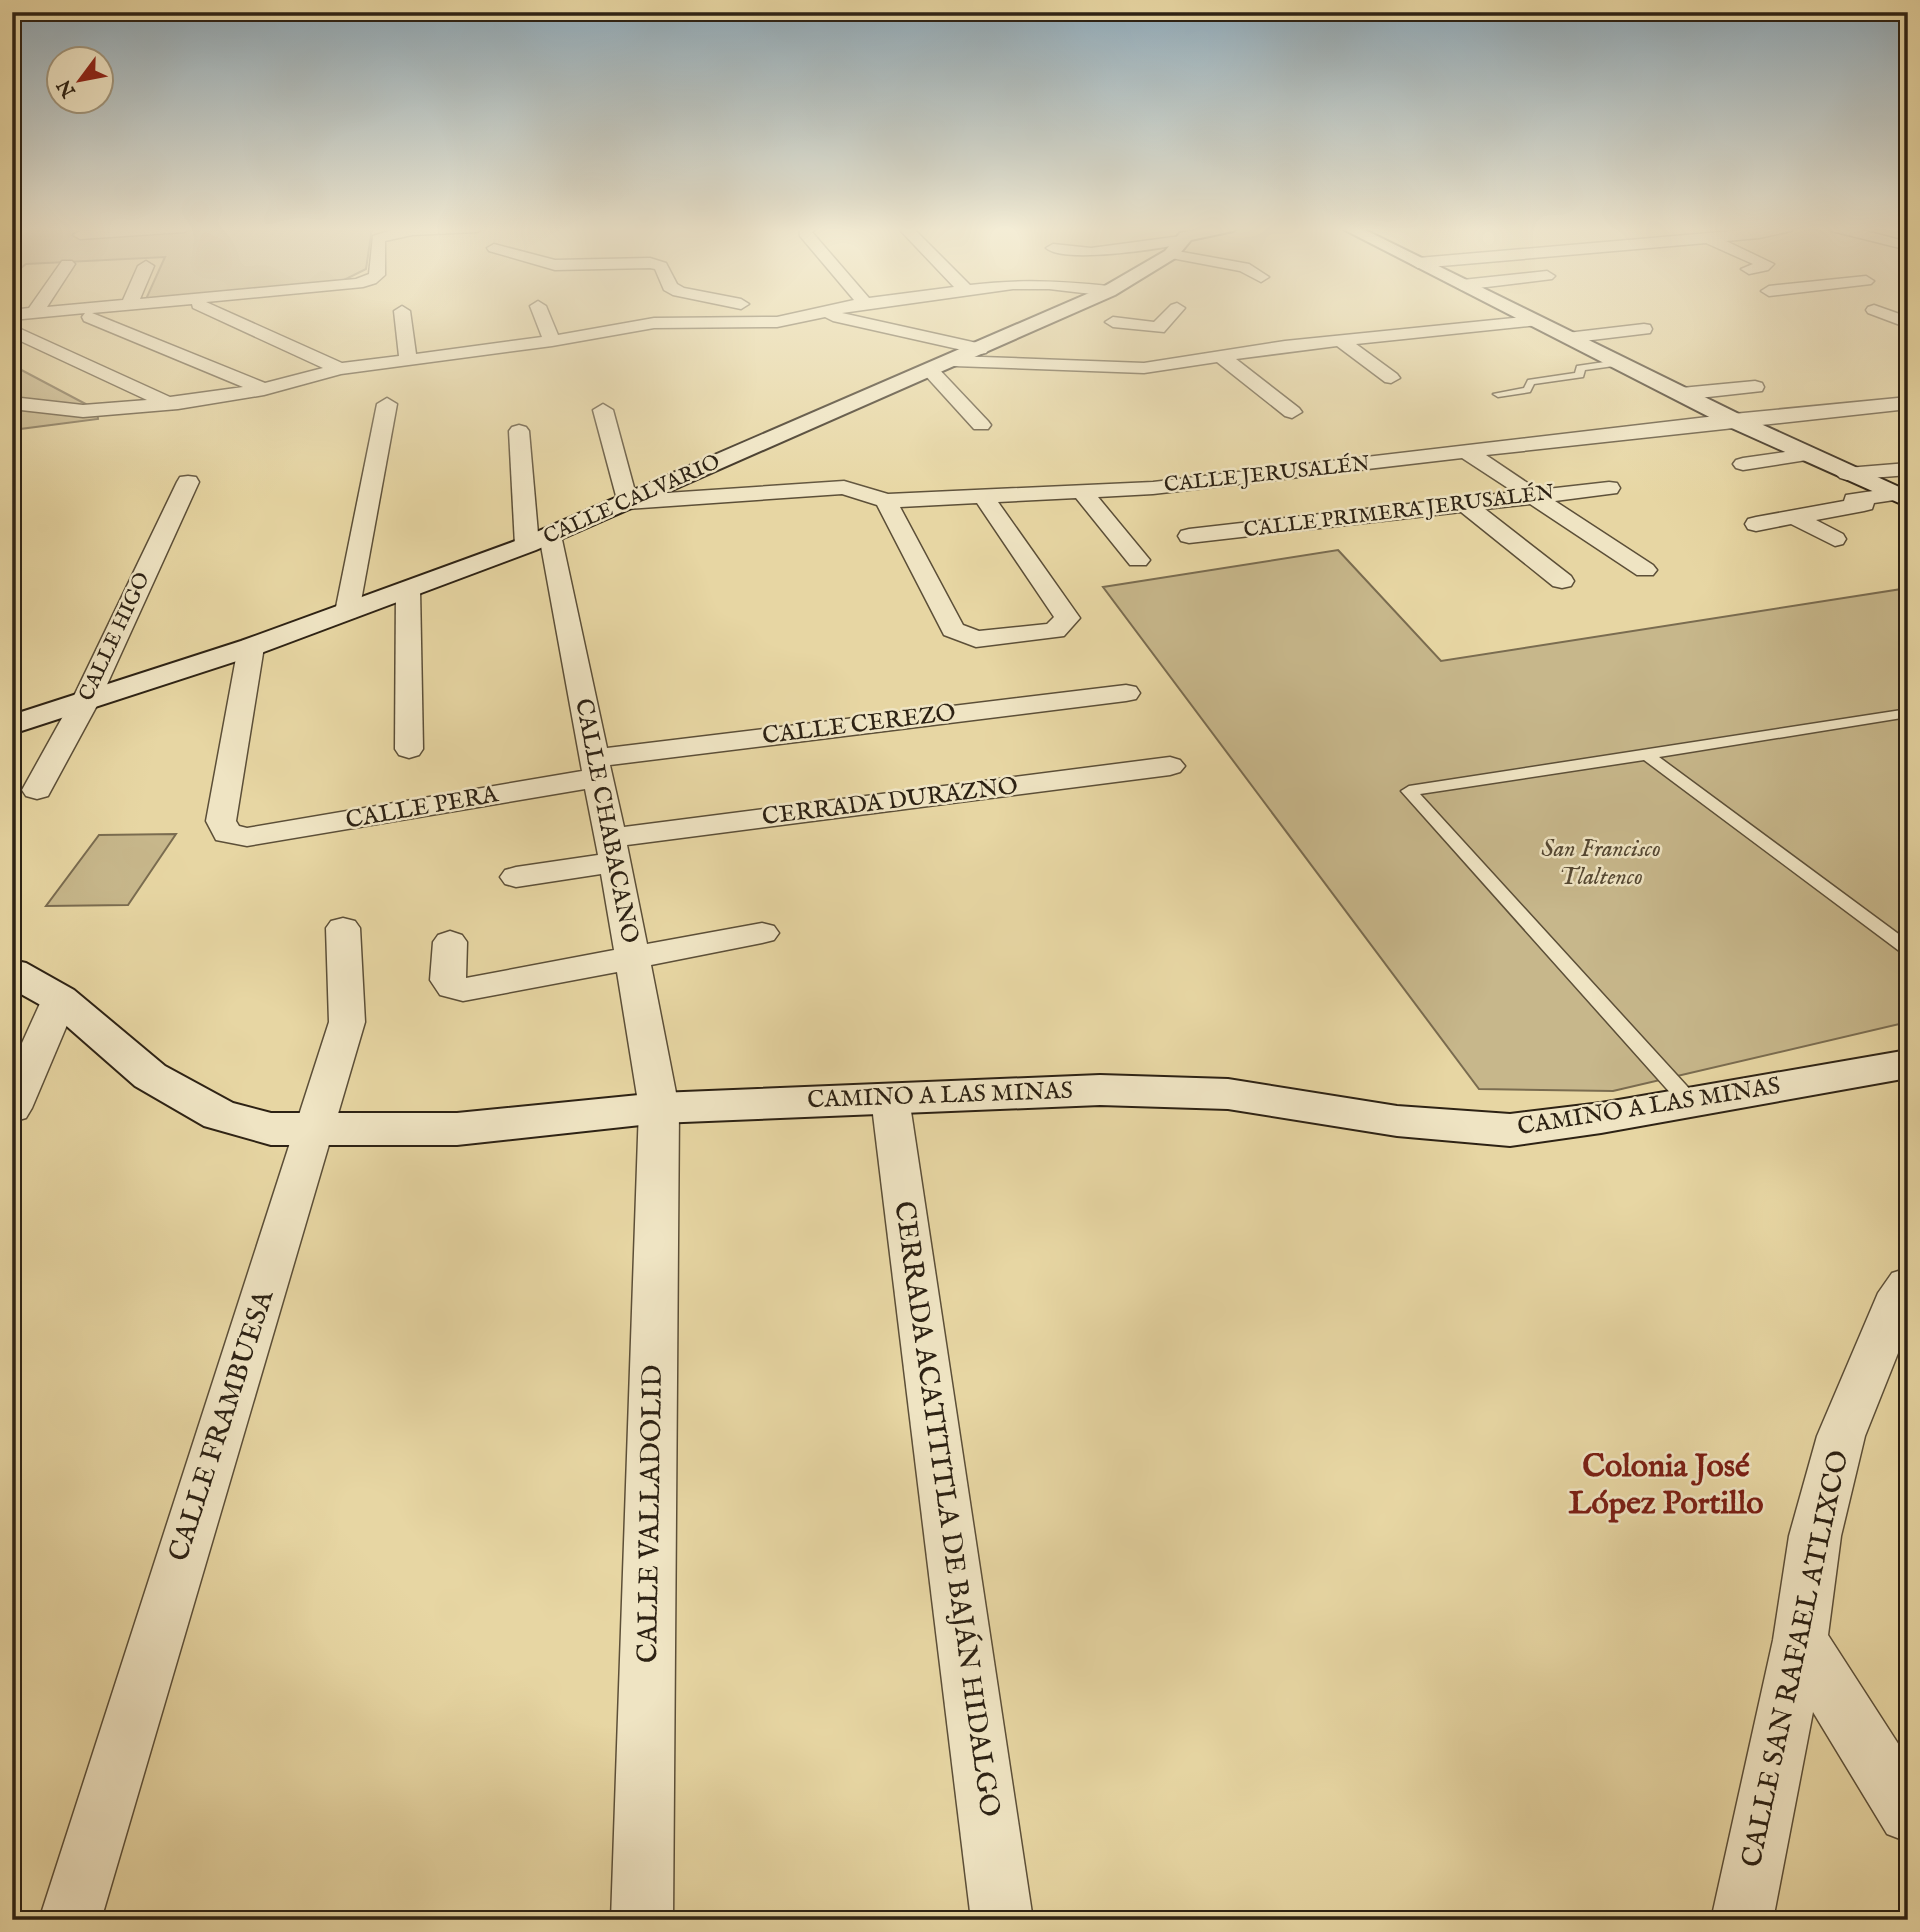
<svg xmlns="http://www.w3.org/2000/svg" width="1920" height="1932" font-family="'IM FELL English',serif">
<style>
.green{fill:#c7b78b;stroke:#7a6c50;stroke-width:2}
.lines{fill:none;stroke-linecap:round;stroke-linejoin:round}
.lane-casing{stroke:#5c4f38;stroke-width:3}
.street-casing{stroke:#5c4f38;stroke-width:3}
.secondary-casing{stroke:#2d2214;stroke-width:4}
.lane{fill:#efe4c3;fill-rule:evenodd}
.street{fill:#efe4c3;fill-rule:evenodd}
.secondary{fill:#efe4c3;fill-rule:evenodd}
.labels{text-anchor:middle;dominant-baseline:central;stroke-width:5;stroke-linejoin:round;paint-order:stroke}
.far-street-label{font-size:21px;fill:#2d2214;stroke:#efe4c3}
.street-label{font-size:24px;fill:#2d2214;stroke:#efe4c3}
.park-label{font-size:24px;font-style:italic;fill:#544732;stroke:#efe4c3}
.near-street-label{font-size:28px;fill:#2d2214;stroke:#efe4c3}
.near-neighbourhood-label{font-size:32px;font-weight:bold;fill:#7a1f14;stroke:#efe4c3}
</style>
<rect width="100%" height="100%" fill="#e7d6a3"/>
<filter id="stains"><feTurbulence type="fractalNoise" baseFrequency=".00286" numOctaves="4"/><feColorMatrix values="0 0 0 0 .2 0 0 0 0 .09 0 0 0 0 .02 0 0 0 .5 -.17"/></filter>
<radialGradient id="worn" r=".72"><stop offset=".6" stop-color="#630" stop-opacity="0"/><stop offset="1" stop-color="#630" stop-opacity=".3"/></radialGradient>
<!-- green -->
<g class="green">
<polygon points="12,228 372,228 366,269 336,284 146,299 165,257 26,264 12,275"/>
<polygon points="12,365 97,410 98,419 12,430"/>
<polygon points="1338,550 1441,661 1908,588 1908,1022 1613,1091 1479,1089 1103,587"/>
<polygon points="176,834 128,905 46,906 99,835"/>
</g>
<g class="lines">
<defs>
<g id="lane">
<polygon points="1618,360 1621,361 1621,365 1585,370 1583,377 1534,384 1530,392 1498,397 1493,394 1524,388 1528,380 1575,373 1577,366"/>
<polygon points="1908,709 1908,717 1659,757 1908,941 1908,954 1902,953 1644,760 1420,794 1696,1096 1699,1101 1696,1106 1682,1106 1401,791 1409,786"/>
</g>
<g id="street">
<polygon points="121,228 191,228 184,232 80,239 73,235 80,231"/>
<path d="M398 228H484L477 232 412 235 385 241V275L376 283 363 287 206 302 342 363 399 356 394 311 402 306 410 311 416 354 542 337 530 306 538 301 546 306 558 335 654 318 777 317 854 300 800 236 799 228H819L812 232 869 298 954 287 898 228H913L970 285C1018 279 1061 281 1109 286L1117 291 1109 296 1049 289H1013L842 313 986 345 989 349 986 353 980 354 833 321 825 317 777 327 654 328 552 346 341 374 264 395 178 409 83 417 12 409V397L83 405 147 400 12 337V325L170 397 243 387 84 321 82 317 85 313 12 320V310L29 308 62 261H72L75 264 47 307 123 300 138 266 146 261 154 266 140 299 356 279 369 274 373 236ZM192 304 193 308 323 368 265 383 92 313Z"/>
<polygon points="1767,228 1793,228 1791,231 1759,238 1726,241 1774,264 1768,270 1749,274 1741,269 1753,264 1706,243 1418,268 1410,263 1418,258"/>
<polygon points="1830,228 1854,228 1908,242 1908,250 1832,231"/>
<path d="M1181 236 1186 237 1188 240 1186 243C1161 249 1063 264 1046 248L1053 244 1091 248Z"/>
<polygon points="494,244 555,260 650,258 666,263 677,284 684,288 741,299 749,304 741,309 673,295 664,290 655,269 650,268 555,270 489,251 487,248"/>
<polygon points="1171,250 1249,264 1269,277 1261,282 1240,271 1166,257 1164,254 1166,251"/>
<polygon points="1547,271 1555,276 1552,279 1462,290 1454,285 1462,280"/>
<polygon points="1866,276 1874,281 1871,284 1769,296 1761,291 1769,286"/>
<polygon points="1177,303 1185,308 1164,332 1113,327 1105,322 1113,317 1154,322 1171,305"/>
<polygon points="1874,305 1908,317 1908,328 1868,313 1866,310 1868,307"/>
<polygon points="1533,316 1541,321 1539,325 1356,344 1397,374 1400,378 1391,383 1385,382 1337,346 1236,359 1299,408 1302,412 1292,418 1285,416 1217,362 1144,373 954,366 945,361 954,356 1144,363 1285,341"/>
<polygon points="1644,324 1650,325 1652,329 1650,333 1567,343 1558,338 1567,333"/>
<polygon points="930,365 936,366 988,421 991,425 988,429 974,429 924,374 921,370 924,366"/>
<polygon points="1755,381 1762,383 1764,387 1762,391 1681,400 1672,394 1681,388"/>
<path d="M1908 397V409L1486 455 1538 490 1609 482 1617 483 1620 488 1617 493 1609 494 1555 501 1653 565 1657 570 1653 575H1637L1530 504 1485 509 1571 576 1574 581 1571 586 1562 588 1553 586 1461 512 1189 543 1181 541 1178 536 1181 531 1189 529 1514 492 1462 458 1153 494 1098 497 1150 560 1146 565H1130L1076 498 998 502 1080 618 1064 636 976 647 944 635 877 505 842 494 627 509 619 507 593 410 603 404 613 410 636 495 844 481 888 494 1153 482 1733 414ZM977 503 1054 617 1047 624 979 631 963 625 900 507Z"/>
<polygon points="387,398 397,404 359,612 356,617 347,619 338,617 335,612 377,404"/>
<polygon points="519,425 526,427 529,431 539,545 535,550 519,550 515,545 509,431 512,427"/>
<polygon points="1806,449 1813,451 1816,455 1813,459 1743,470 1736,468 1733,464 1736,460 1743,458"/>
<polygon points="1908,463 1908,475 1847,480 1840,478 1836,474 1840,470 1847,468"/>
<polygon points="188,476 196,477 199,482 100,700 48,796 37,799 26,796 22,790 72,700 177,482 180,477"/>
<polygon points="1893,488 1901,489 1904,494 1901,499 1874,503 1872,509 1864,511 1816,520 1843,534 1846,539 1843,544 1835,546 1791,524 1756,531 1748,529 1745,524 1748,519 1756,517 1844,501 1846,495"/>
<polygon points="550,528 558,530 561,535 607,748 1126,685 1136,687 1140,693 1136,699 1126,701 610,765 624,827 1170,757 1180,760 1185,766 1180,772 1170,775 627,845 647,944 762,923 774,926 779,933 774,940 762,943 651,965 679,1108 673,1920 611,1920 639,1108 617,972 463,1001 440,995 430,980 433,942 438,935 450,931 462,935 467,942 466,978 614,950 601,874 516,887 505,884 500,877 505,870 516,867 598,855 585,789 247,846 216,840 206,821 238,647 242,641 251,639 260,641 264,647 236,821 239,826 247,828 582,771 539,535 542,530"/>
<polygon points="408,582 417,584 420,589 423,749 419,755 409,758 399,755 395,749 396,589 399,584"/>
<polygon points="343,918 355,921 360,928 365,1022 101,1920 39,1920 329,1022 326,928 331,921"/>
<polygon points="60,987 73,991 78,999 32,1108 26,1118 12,1122 12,1065 42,999 47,991"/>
<polygon points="890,1084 904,1088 909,1098 1033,1920 971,1920 871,1098 876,1088"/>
<polygon points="1908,1268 1908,1328 1865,1436 1841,1536 1828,1635 1908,1759 1908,1842 1887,1834 1813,1712 1773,1920 1711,1920 1773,1640 1789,1536 1817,1436 1878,1293 1892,1273"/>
</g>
<g id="secondary">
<polygon points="1204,228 1236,228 1233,231 1191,240 1177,257 1115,295 536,550 261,653 12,734 12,715 241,641 518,540 1103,287 1165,251 1180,233"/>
<polygon points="1341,228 1361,228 1741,415 1908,491 1908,507 1725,425"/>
<polygon points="12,960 26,963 74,990 165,1066 233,1103 271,1113 457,1113 659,1093 1100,1075 1228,1079 1397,1106 1510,1114 1601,1103 1908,1050 1908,1078 1601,1133 1510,1146 1397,1136 1228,1109 1100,1105 659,1123 457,1145 271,1145 204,1126 135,1086 46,1008 12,989"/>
</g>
</defs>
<!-- lane casing -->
<use href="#lane" class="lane-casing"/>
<!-- street casing -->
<use href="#street" class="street-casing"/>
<!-- secondary casing -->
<use href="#secondary" class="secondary-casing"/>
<!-- lane -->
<use href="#lane" class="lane"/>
<!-- street -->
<use href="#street" class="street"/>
<!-- secondary -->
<use href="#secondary" class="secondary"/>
</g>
<!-- sky -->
<linearGradient id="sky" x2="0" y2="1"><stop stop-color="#8ea9b9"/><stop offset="0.46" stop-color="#f4edd6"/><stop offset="1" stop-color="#f4edd6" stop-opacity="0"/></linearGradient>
<rect width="1920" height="498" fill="url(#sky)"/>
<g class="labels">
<!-- far-street labels -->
<g class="far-street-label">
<text transform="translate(1267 475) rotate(-6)">CALLE JERUSALÉN</text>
<text transform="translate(632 500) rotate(-24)">CALLE CALVARIO</text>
<text transform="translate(1399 512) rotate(-7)">CALLE PRIMERA JERUSALÉN</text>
<text transform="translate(115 637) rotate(-65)">CALLE HIGO</text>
</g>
<!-- street labels -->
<g class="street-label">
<text transform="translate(859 725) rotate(-7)">CALLE CEREZO</text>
<text transform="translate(890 802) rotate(-7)">CERRADA DURAZNO</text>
<text transform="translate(422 808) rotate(-10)">CALLE PERA</text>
<text transform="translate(606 821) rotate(79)">CALLE CHABACANO</text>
<text transform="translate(940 1096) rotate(-2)">CAMINO A LAS MINAS</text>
<text transform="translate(1649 1107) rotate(-9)">CAMINO A LAS MINAS</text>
</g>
<!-- park labels -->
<g class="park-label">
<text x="1601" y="849">San Francisco<tspan x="1601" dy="28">Tlaltenco</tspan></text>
</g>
<!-- near-street labels -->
<g class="near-street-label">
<text transform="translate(222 1426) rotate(-72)">CALLE FRAMBUESA</text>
<text transform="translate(946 1509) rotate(82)">CERRADA ACATITITLA DE BAJÁN HIDALGO</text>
<text transform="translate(651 1514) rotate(-89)">CALLE VALLADOLID</text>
<text transform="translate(1796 1659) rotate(-78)">CALLE SAN RAFAEL ATLIXCO</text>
</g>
<!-- near-neighbourhood labels -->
<g class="near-neighbourhood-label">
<text x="1666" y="1467">Colonia José<tspan x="1666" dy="37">López Portillo</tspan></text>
</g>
</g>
<!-- margin -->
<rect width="1920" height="1932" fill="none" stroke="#e7d6a3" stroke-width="42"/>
<rect x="14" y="14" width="1892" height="1904" fill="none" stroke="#2d2214" stroke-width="3.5"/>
<rect x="21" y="21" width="1878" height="1890" fill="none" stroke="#2d2214" stroke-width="2"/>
<!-- north arrow -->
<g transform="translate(80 80) rotate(238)"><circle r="33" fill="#efe4c3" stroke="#a1967d" stroke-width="2"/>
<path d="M0-5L12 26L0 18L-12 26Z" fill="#8f2418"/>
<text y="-10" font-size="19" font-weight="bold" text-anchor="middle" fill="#2d2214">N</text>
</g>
<rect width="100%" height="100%" filter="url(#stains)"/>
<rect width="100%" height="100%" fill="url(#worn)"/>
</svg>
